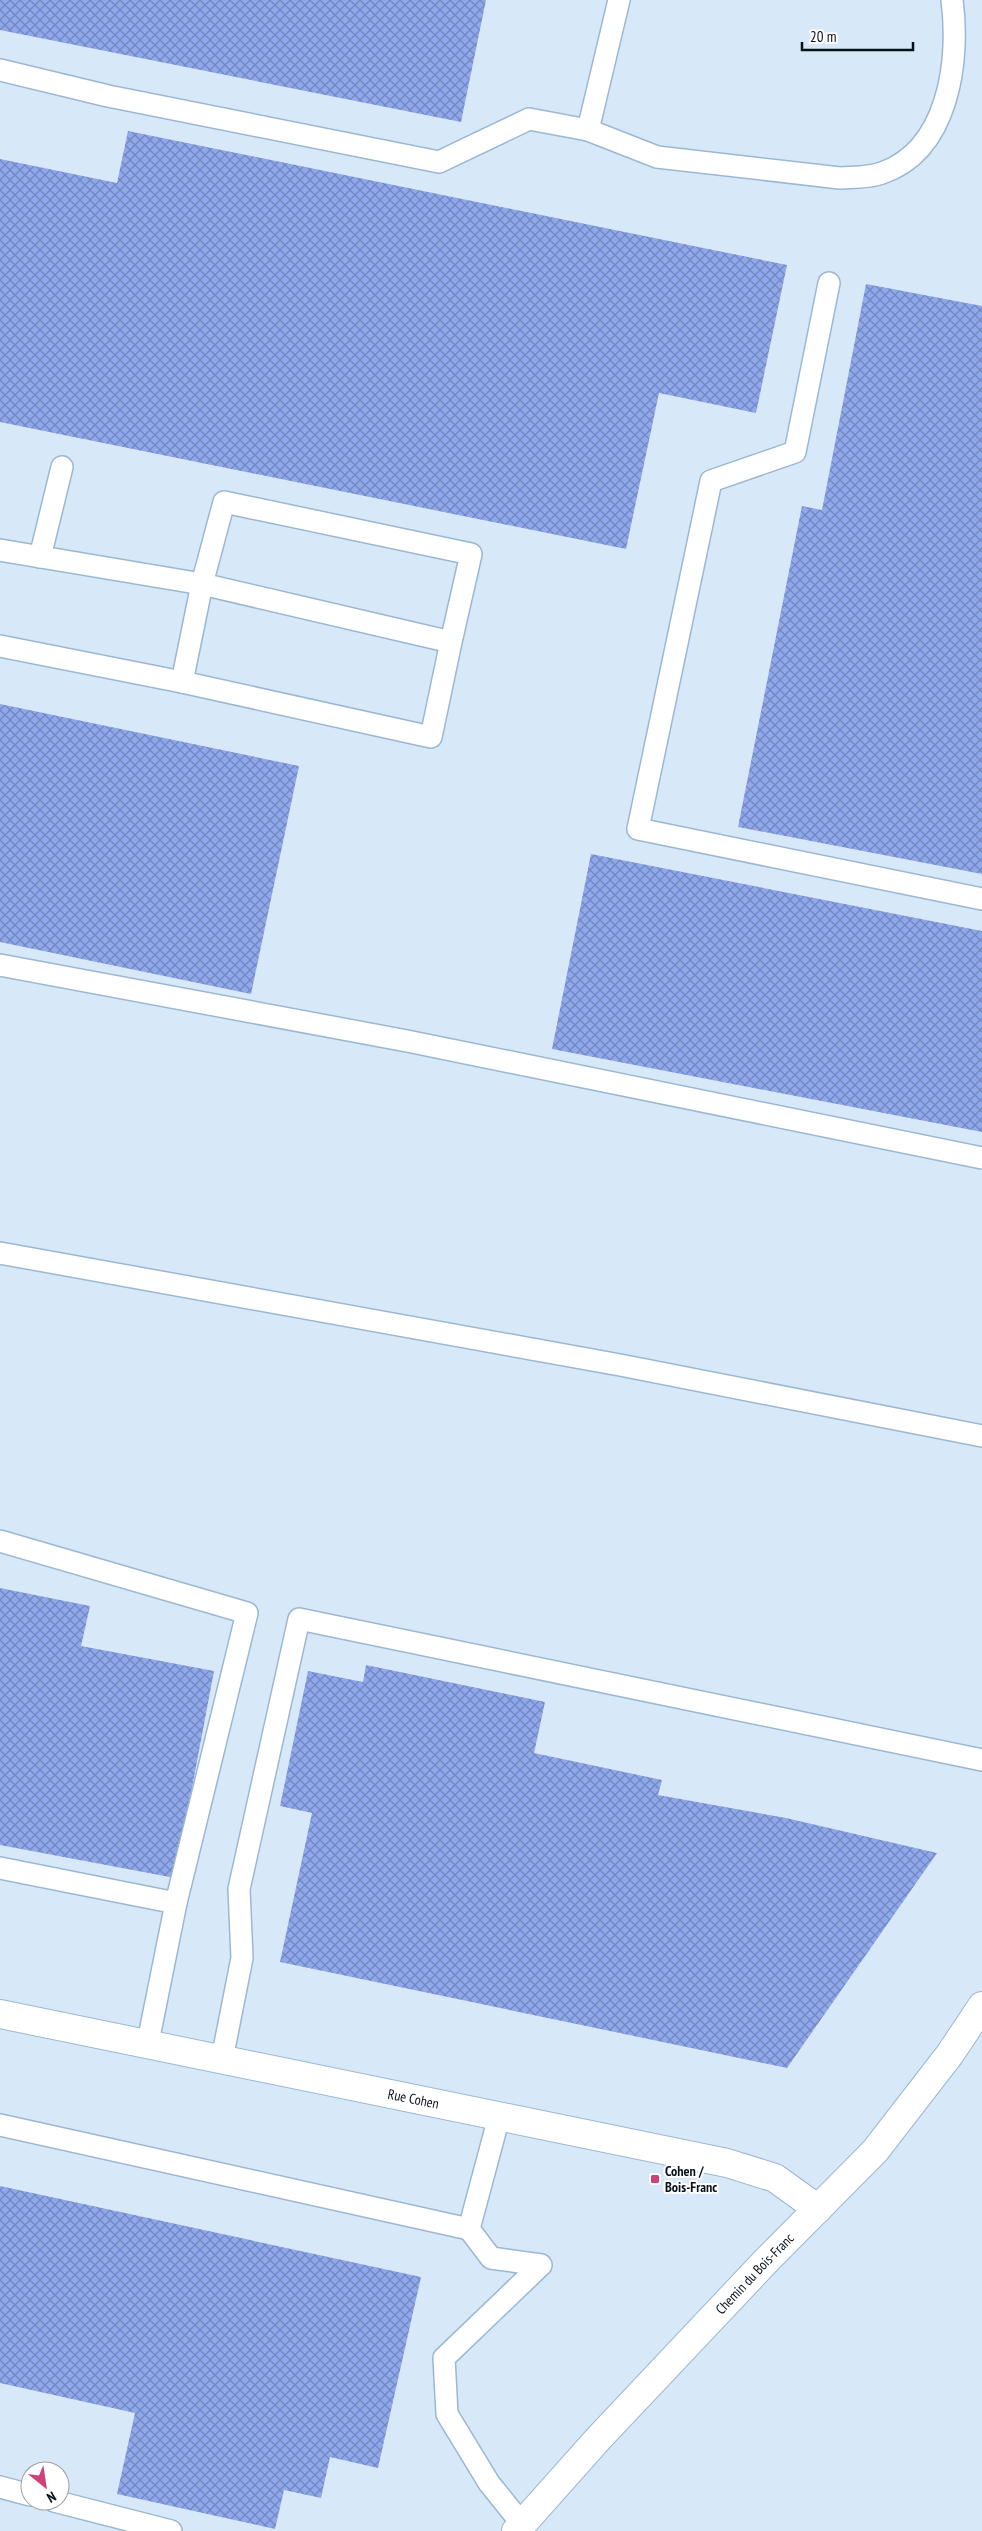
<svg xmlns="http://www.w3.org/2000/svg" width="982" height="2531" font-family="'PT Sans Narrow',sans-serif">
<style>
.building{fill:url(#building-cross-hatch)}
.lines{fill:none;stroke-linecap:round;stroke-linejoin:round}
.service-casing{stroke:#9bb7d2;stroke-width:24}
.minor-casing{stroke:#9bb7d2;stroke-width:30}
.service{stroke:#fff;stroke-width:21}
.minor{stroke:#fff;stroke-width:28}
.poi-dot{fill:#cc4279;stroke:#fff;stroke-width:2}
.labels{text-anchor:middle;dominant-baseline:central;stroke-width:4;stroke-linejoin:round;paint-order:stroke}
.street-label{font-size:14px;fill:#07111a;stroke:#fff}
.poi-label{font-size:14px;font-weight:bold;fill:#07111a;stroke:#fff;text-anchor:start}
</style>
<defs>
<pattern id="building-cross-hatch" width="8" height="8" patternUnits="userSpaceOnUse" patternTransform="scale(1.25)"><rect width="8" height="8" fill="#8fa7eb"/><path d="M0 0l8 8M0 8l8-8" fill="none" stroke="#7387be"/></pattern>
</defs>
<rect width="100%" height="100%" fill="#d7e9f9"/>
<!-- building -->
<g class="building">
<polygon points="0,0 486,0 461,122 0,30"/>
<polygon points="128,131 787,265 756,413 659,393 626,549 0,422 0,159 117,183"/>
<polygon points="866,284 982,306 982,874 738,827 802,506 822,510"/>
<polygon points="0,704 299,766 251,994 0,942"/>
<polygon points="591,854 982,931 982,1132 552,1049"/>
<polygon points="0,1588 90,1606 81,1646 214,1671 175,1878 0,1845"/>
<polygon points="366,1665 545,1702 534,1753 662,1780 658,1795 786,1818 937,1853 787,2068 280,1962 312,1813 280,1806 308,1671 363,1682"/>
<polygon points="0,2186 421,2277 378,2468 330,2457 321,2498 284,2490 275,2529 117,2494 135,2413 0,2383"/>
</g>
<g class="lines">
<defs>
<g id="service">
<polyline points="0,70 108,96 439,162 529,119 588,130 619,0"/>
<path d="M588 130 657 157 840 178C854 177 868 178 882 173 949 150 960 60 952 0"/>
<polyline points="829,283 795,452 711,481 638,829 982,899"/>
<polyline points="0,550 202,584 182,682 0,646"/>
<polyline points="40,557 62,467"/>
<polyline points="182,682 431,737 451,642 202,584 224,502 471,554 451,642"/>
<polyline points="0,965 407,1041 982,1158"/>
<polyline points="0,1253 620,1365 982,1436"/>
<polyline points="0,1541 247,1613 176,1903 148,2042"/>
<polyline points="0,1868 176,1903"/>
<polyline points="222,2059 242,1958 239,1889 299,1619 982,1760"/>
<polyline points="499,2117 469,2229 491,2258 541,2265 444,2358 447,2414 489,2483 522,2524"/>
<polyline points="0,2125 469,2229"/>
<polyline points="0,2487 30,2495"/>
<polyline points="54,2501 171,2531"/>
</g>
<g id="minor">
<path id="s1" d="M0 2014 727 2163 775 2178 818 2209"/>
<path id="s2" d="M516 2531 598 2439 765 2262 875 2151 950 2054 982 2006"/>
</g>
</defs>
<!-- service casing -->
<use href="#service" class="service-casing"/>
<!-- minor casing -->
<use href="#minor" class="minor-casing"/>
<!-- service -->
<use href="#service" class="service"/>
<!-- minor -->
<use href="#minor" class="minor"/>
</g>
<!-- markers -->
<rect class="poi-dot" x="650" y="2174" width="10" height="10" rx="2.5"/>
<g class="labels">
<!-- street labels -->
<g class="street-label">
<text stroke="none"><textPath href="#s1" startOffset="422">Rue Cohen</textPath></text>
<text stroke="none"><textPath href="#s2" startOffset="351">Chemin du Bois-Franc</textPath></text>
</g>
<!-- poi labels -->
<g class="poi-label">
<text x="665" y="2171">Cohen /<tspan x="665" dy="16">Bois-Franc</tspan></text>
</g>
</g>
<!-- north arrow -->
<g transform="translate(45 2486) rotate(150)"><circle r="24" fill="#ffffff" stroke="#9ca0a3"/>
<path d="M0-4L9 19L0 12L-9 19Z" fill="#cc4279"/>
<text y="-8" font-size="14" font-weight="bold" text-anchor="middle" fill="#07111a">N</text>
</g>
<!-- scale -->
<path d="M802 42v8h111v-8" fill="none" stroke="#07111a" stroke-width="2.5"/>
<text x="810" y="42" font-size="15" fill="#07111a" stroke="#ffffff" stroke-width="4" paint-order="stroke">20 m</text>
</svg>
